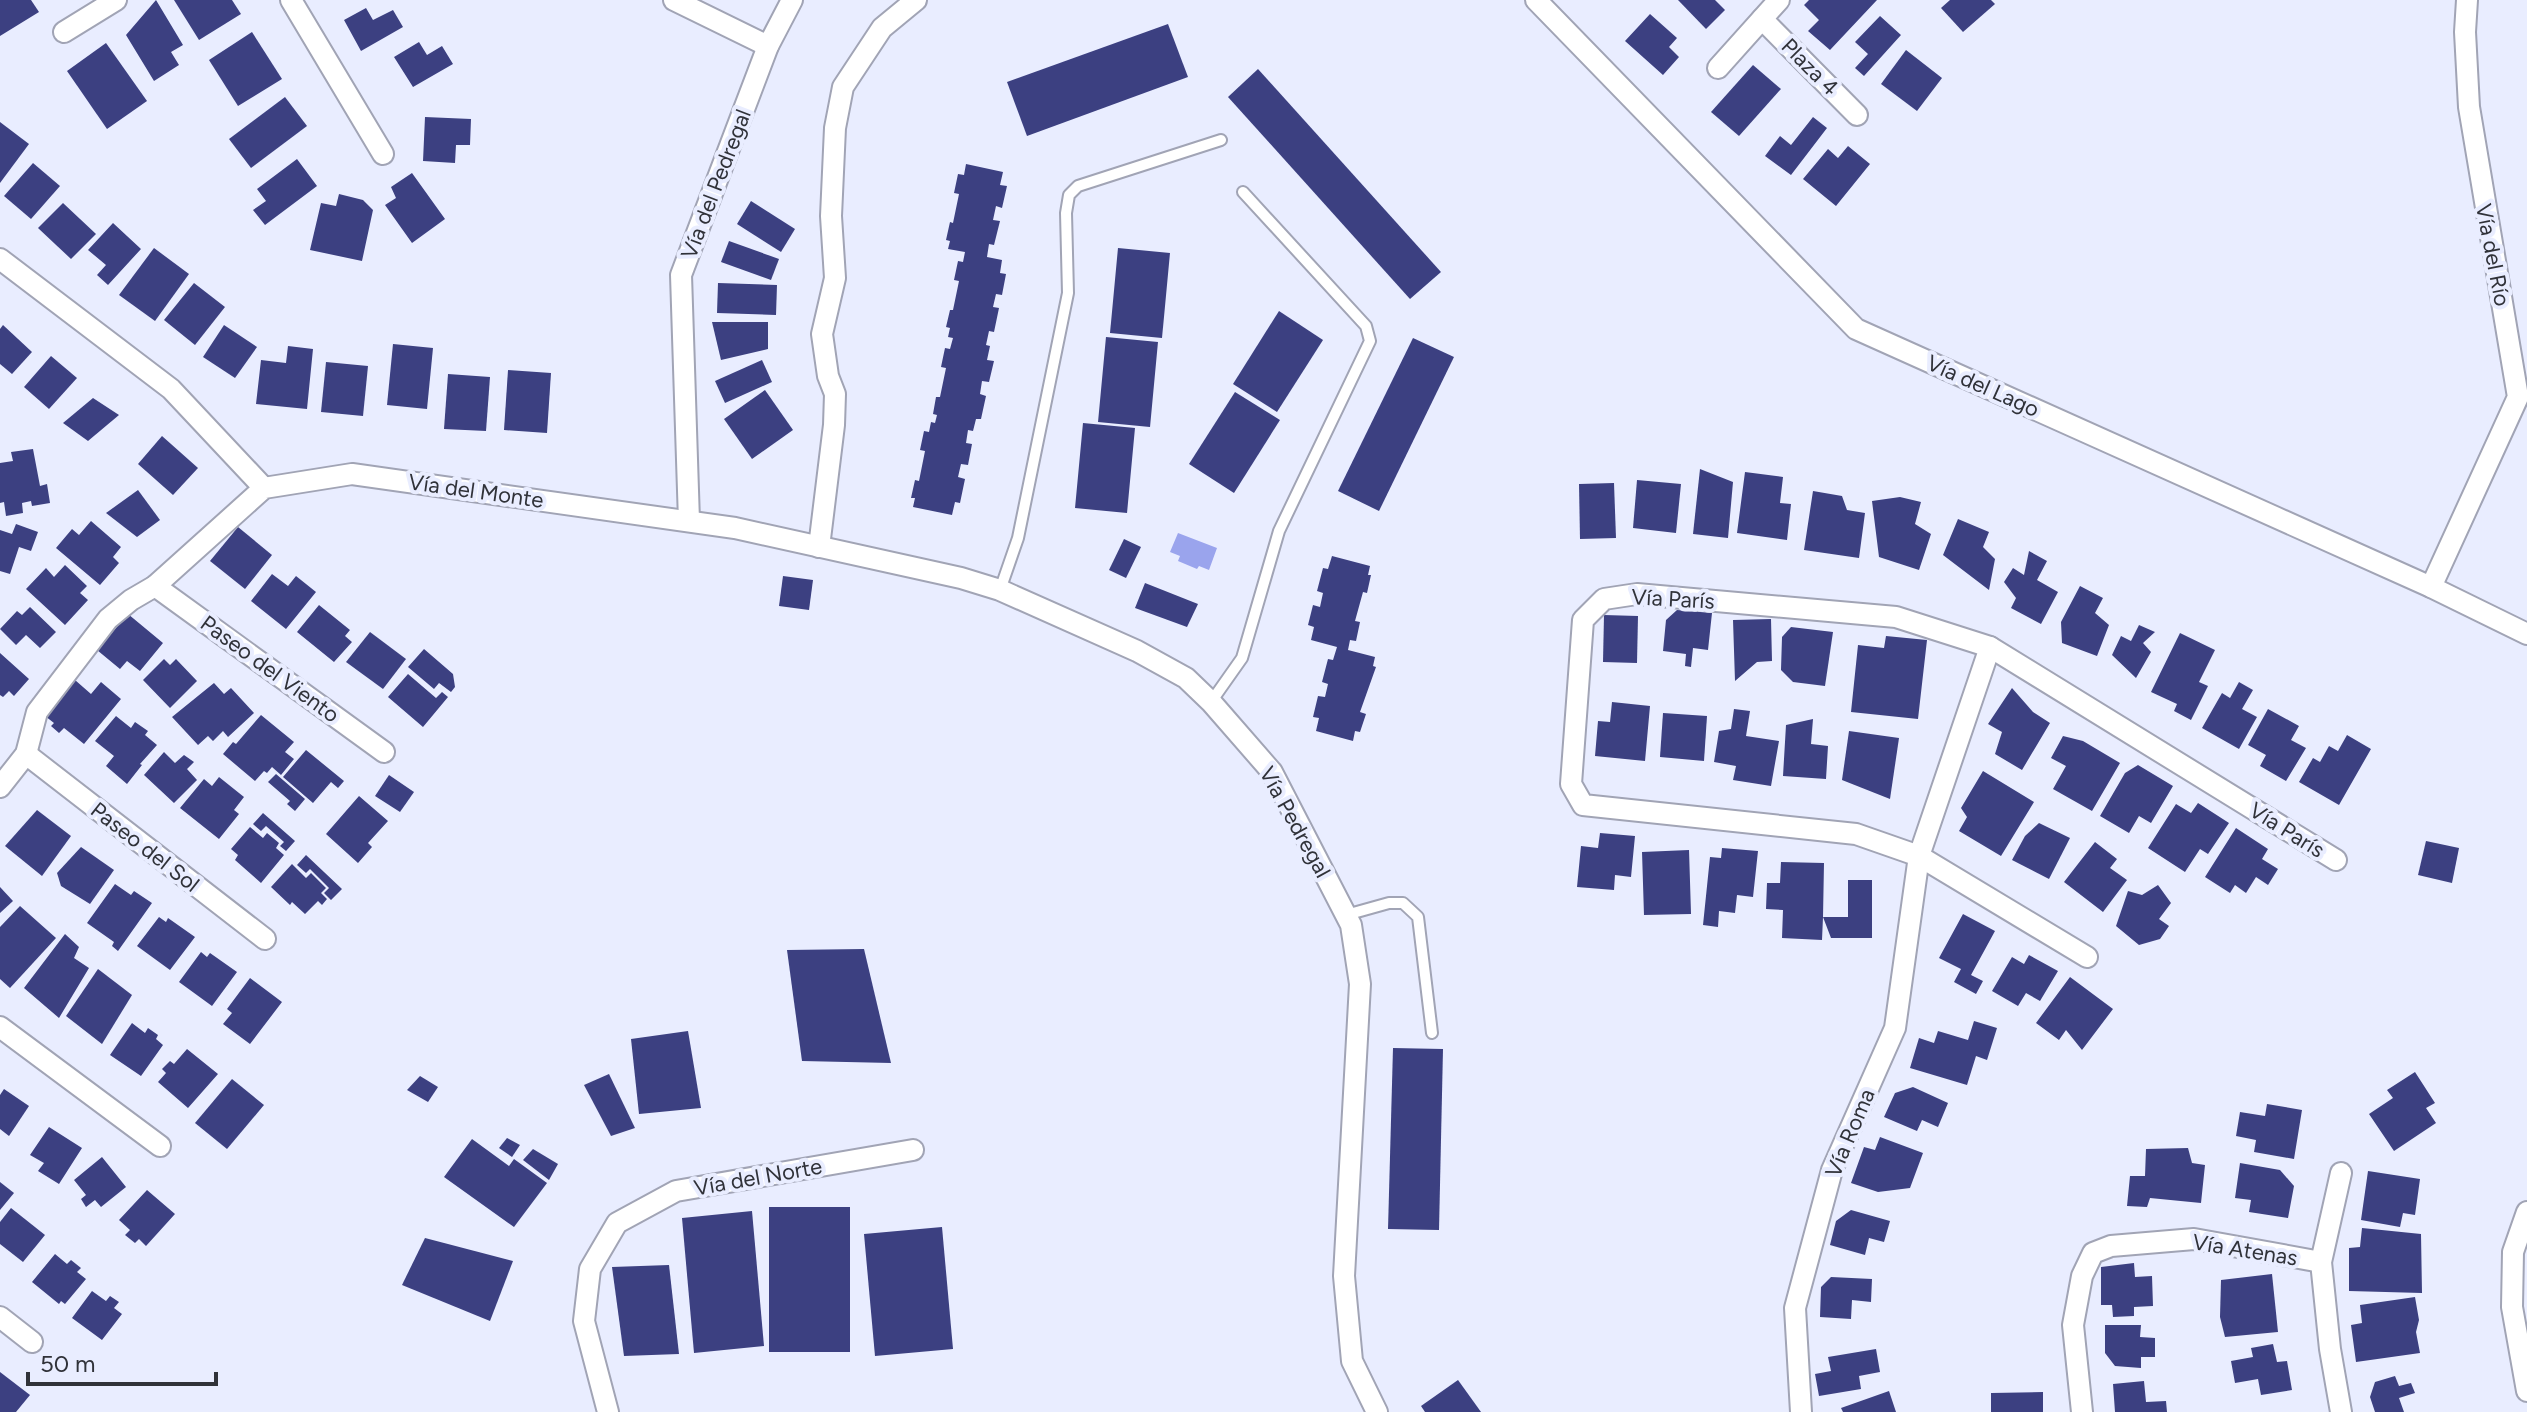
<svg xmlns="http://www.w3.org/2000/svg" width="2527" height="1412" font-family="Figtree,sans-serif">
<style>
.water{fill:#9aa4ed}
.building{fill:#3c4081}
.lines{fill:none;stroke-linecap:round;stroke-linejoin:round}
.service-casing{stroke:#a1a4b5;stroke-width:14}
.minor-casing{stroke:#a1a4b5;stroke-width:24}
.service{stroke:#fff;stroke-width:10}
.minor{stroke:#fff;stroke-width:20}
.labels{text-anchor:middle;dominant-baseline:central;stroke-width:8;stroke-linejoin:round;paint-order:stroke}
.street-label{font-size:22px;fill:#303239;stroke:#e9edff}
</style>
<rect width="100%" height="100%" fill="#e9edff"/>
<!-- water -->
<polygon class="water" points="1178,533 1217,548 1209,570 1199,566 1197,569 1178,561 1180,556 1170,552"/>
<!-- building -->
<g class="building">
<polygon points="0,0 31,0 39,12 0,36"/>
<polygon points="156,0 183,45 171,52 179,65 154,81 126,35"/>
<polygon points="174,0 232,0 241,14 199,40"/>
<polygon points="1678,0 1715,0 1725,10 1706,29"/>
<polygon points="1809,0 1877,0 1830,50 1808,31 1819,20 1804,5"/>
<polygon points="1950,0 1991,0 1995,4 1963,32 1941,8"/>
<polygon points="366,8 373,20 393,10 403,27 361,51 344,20"/>
<polygon points="1650,14 1677,38 1669,47 1679,57 1663,75 1625,41"/>
<polygon points="1880,16 1901,35 1864,76 1855,68 1868,54 1855,42"/>
<polygon points="1168,24 1188,77 1027,136 1007,82"/>
<polygon points="252,32 282,79 238,106 209,60"/>
<polygon points="419,42 427,55 442,46 453,64 413,87 394,57"/>
<polygon points="106,43 147,101 107,129 67,71"/>
<polygon points="1906,50 1942,78 1917,111 1881,84"/>
<polygon points="1753,65 1781,89 1739,136 1711,112"/>
<polygon points="1258,69 1441,272 1410,299 1228,97"/>
<polygon points="285,97 307,126 251,168 229,139"/>
<polygon points="425,117 471,119 470,145 456,145 455,163 423,161"/>
<polygon points="1813,117 1827,128 1791,175 1765,156 1780,136 1791,145"/>
<polygon points="0,122 29,144 0,183"/>
<polygon points="1848,146 1870,164 1836,206 1803,179 1828,149 1838,158"/>
<polygon points="297,159 317,186 265,225 253,210 266,201 257,189"/>
<polygon points="33,163 60,186 31,219 4,196"/>
<polygon points="966,164 1003,172 1000,185 1007,186 1002,208 996,206 993,220 1000,221 994,245 989,244 987,257 1002,260 1000,273 1006,274 1002,295 996,294 993,307 999,308 994,332 989,331 986,345 990,346 987,360 994,361 989,382 982,381 980,394 986,396 981,419 976,419 973,431 968,430 966,443 972,444 968,465 961,464 958,477 965,479 960,503 955,502 952,515 913,507 915,498 911,498 915,480 919,481 925,451 920,450 924,431 929,432 931,422 935,423 937,415 933,414 936,397 940,397 946,368 941,367 945,348 950,349 953,338 948,337 950,328 946,327 950,310 953,310 959,281 954,280 958,261 963,262 965,252 948,249 950,241 946,240 950,222 953,223 959,194 954,193 958,174 964,175"/>
<polygon points="412,173 445,219 412,243 385,205 396,198 391,187"/>
<polygon points="339,194 363,200 373,210 362,261 310,250 321,203 336,206"/>
<polygon points="751,201 795,229 781,252 737,224"/>
<polygon points="63,203 96,234 71,259 38,228"/>
<polygon points="113,223 141,249 108,285 97,275 106,265 88,250"/>
<polygon points="729,241 779,259 771,280 721,262"/>
<polygon points="154,248 189,274 155,321 119,295"/>
<polygon points="1118,248 1170,253 1162,338 1110,333"/>
<polygon points="194,283 225,307 195,345 164,320"/>
<polygon points="718,283 777,285 776,315 717,313"/>
<polygon points="1279,311 1323,340 1277,412 1233,384"/>
<polygon points="712,322 768,322 768,349 721,360"/>
<polygon points="3,325 32,352 12,374 0,364 0,329"/>
<polygon points="224,325 257,347 235,378 203,357"/>
<polygon points="1106,337 1158,342 1150,427 1098,422"/>
<polygon points="1413,338 1454,357 1379,511 1338,491"/>
<polygon points="393,344 433,348 427,409 387,405"/>
<polygon points="288,346 313,349 307,409 256,404 261,360 286,363"/>
<polygon points="51,356 77,378 49,409 24,387"/>
<polygon points="762,360 772,382 725,403 715,381"/>
<polygon points="326,362 368,366 363,416 321,412"/>
<polygon points="508,370 551,373 547,433 504,430"/>
<polygon points="448,374 490,377 486,431 444,429"/>
<polygon points="765,390 793,430 752,459 724,419"/>
<polygon points="1235,392 1280,420 1234,493 1189,464"/>
<polygon points="93,398 119,415 88,441 63,423"/>
<polygon points="1083,423 1135,428 1127,513 1075,508"/>
<polygon points="162,436 198,468 173,495 138,464"/>
<polygon points="33,449 40,486 47,484 50,503 32,506 31,501 22,503 23,513 6,516 4,502 0,503 0,463 13,461 11,452"/>
<polygon points="1700,469 1733,482 1728,538 1693,534"/>
<polygon points="1745,472 1783,477 1780,503 1791,504 1787,540 1737,533"/>
<polygon points="1637,480 1681,484 1676,533 1633,528"/>
<polygon points="1614,483 1616,538 1580,539 1579,484"/>
<polygon points="138,490 160,520 137,537 106,513"/>
<polygon points="1813,491 1842,496 1847,510 1865,513 1859,558 1804,550"/>
<polygon points="1900,497 1921,502 1915,524 1931,534 1919,570 1879,557 1872,501"/>
<polygon points="1958,519 1989,532 1983,547 1995,559 1989,590 1943,555"/>
<polygon points="91,521 121,547 113,557 119,563 100,585 56,548 72,529 79,535"/>
<polygon points="16,524 38,532 31,551 19,547 10,574 0,571 0,530 12,534"/>
<polygon points="238,527 272,555 245,589 210,561"/>
<polygon points="1124,539 1141,547 1126,578 1109,570"/>
<polygon points="2029,551 2047,561 2037,580 2058,592 2041,624 2011,608 2016,598 2004,582 2013,568 2024,575"/>
<polygon points="1332,556 1370,566 1368,575 1371,575 1367,593 1363,592 1355,621 1360,622 1356,641 1350,640 1348,650 1375,657 1373,666 1376,667 1360,712 1366,714 1360,732 1355,731 1353,741 1316,731 1319,718 1313,717 1318,696 1325,697 1328,684 1322,682 1328,659 1333,660 1337,647 1311,640 1314,627 1308,625 1313,605 1320,607 1323,593 1317,591 1323,568 1328,569"/>
<polygon points="65,565 87,586 80,593 88,600 65,625 26,589 46,568 54,577"/>
<polygon points="272,574 288,586 296,576 316,592 286,629 251,601"/>
<polygon points="783,576 813,580 809,610 779,606"/>
<polygon points="1145,583 1198,604 1187,627 1135,608"/>
<polygon points="2080,586 2103,598 2095,613 2109,625 2097,656 2062,643 2061,622"/>
<polygon points="319,605 350,630 345,636 352,642 334,662 297,632"/>
<polygon points="30,607 56,632 40,648 26,635 16,645 0,629 17,611 22,615"/>
<polygon points="1677,610 1712,613 1708,650 1693,648 1691,667 1685,666 1686,654 1663,651 1666,620"/>
<polygon points="128,614 163,643 140,671 127,661 120,669 97,650"/>
<polygon points="1604,615 1638,616 1637,663 1603,662"/>
<polygon points="1771,619 1772,661 1757,662 1735,681 1733,620"/>
<polygon points="2139,625 2155,632 2143,643 2151,652 2136,678 2112,655 2121,636 2131,641"/>
<polygon points="1791,627 1833,632 1825,686 1793,682 1781,670 1782,637"/>
<polygon points="370,632 406,659 383,689 346,662"/>
<polygon points="2180,633 2215,650 2199,682 2208,686 2191,720 2174,711 2177,704 2151,692"/>
<polygon points="1886,636 1927,640 1918,719 1851,712 1858,645 1884,648"/>
<polygon points="424,649 453,674 455,687 451,692 439,683 434,689 408,667"/>
<polygon points="0,653 29,679 14,696 9,691 3,697 0,695"/>
<polygon points="164,659 170,665 176,659 197,681 170,708 143,680"/>
<polygon points="408,674 436,698 442,692 448,697 423,727 388,697"/>
<polygon points="75,680 91,694 101,682 121,699 84,744 64,728 59,733 51,726 54,723 45,716"/>
<polygon points="2239,682 2253,690 2242,709 2257,717 2239,749 2202,728 2222,693 2230,698"/>
<polygon points="214,683 224,694 231,688 254,713 228,737 223,731 213,741 208,736 198,745 172,717"/>
<polygon points="2012,688 2033,712 2050,723 2022,770 1995,754 2002,732 1988,724"/>
<polygon points="1612,702 1650,706 1645,761 1595,756 1598,721 1610,722"/>
<polygon points="1734,709 1750,711 1746,736 1779,741 1771,786 1733,780 1736,766 1714,762 1719,731 1731,729"/>
<polygon points="2268,709 2299,726 2291,740 2306,748 2286,781 2260,766 2266,755 2248,745"/>
<polygon points="1663,713 1707,716 1704,761 1660,757"/>
<polygon points="261,715 294,742 285,752 294,759 281,775 272,767 267,773 264,771 255,781 223,754 233,742 236,744"/>
<polygon points="116,716 131,728 135,722 148,731 145,735 157,745 140,764 142,765 127,784 106,766 114,756 95,741"/>
<polygon points="1813,719 1811,744 1828,746 1826,779 1783,776 1786,725"/>
<polygon points="1849,731 1899,738 1890,799 1842,780"/>
<polygon points="2347,735 2371,749 2339,805 2299,782 2313,758 2320,762 2329,746 2338,751"/>
<polygon points="2063,736 2083,741 2120,763 2092,811 2053,789 2066,766 2051,758"/>
<polygon points="306,750 344,781 338,788 331,782 313,803 283,777"/>
<polygon points="164,752 175,763 184,755 194,762 187,769 197,780 174,803 144,775"/>
<polygon points="2138,765 2173,786 2151,823 2139,816 2129,833 2100,816 2125,773"/>
<polygon points="1983,771 2034,802 2001,856 1959,831 1967,817 1961,808"/>
<polygon points="276,774 305,799 295,811 287,804 290,801 268,782"/>
<polygon points="389,775 414,792 400,812 375,796"/>
<polygon points="219,777 244,797 234,810 239,814 219,839 180,808 204,779 212,786"/>
<polygon points="359,796 388,821 368,843 372,847 358,863 326,834"/>
<polygon points="2198,803 2229,823 2208,854 2200,849 2185,872 2148,848 2176,804 2191,813"/>
<polygon points="37,810 71,836 42,876 5,846"/>
<polygon points="263,813 295,841 286,851 280,846 284,842 266,826 261,831 253,824"/>
<polygon points="2039,823 2070,838 2049,879 2012,860 2025,836"/>
<polygon points="250,827 263,838 267,833 279,843 276,848 284,855 261,883 235,860 238,855 231,849"/>
<polygon points="2236,828 2268,849 2262,859 2278,869 2268,885 2256,877 2246,893 2235,885 2230,893 2205,877"/>
<polygon points="1600,833 1635,836 1631,877 1615,875 1614,890 1577,887 1581,846 1598,848"/>
<polygon points="2426,841 2459,848 2452,883 2418,875"/>
<polygon points="2095,842 2117,859 2110,868 2127,880 2103,912 2064,882"/>
<polygon points="81,847 114,870 90,904 61,886 57,873"/>
<polygon points="1722,848 1758,851 1753,897 1737,895 1735,913 1719,911 1718,927 1703,925 1710,857 1721,858"/>
<polygon points="1689,850 1691,914 1644,915 1642,852"/>
<polygon points="306,855 342,889 331,900 324,893 329,888 310,869 306,873 297,865"/>
<polygon points="1781,862 1824,863 1823,917 1848,917 1848,880 1872,880 1872,938 1831,938 1823,917 1822,940 1782,938 1783,910 1766,909 1767,883 1780,883"/>
<polygon points="292,864 306,878 311,873 326,888 321,893 327,899 322,905 318,901 305,914 292,902 290,905 271,887"/>
<polygon points="115,884 131,895 134,891 152,903 118,951 112,946 114,942 87,923"/>
<polygon points="2158,885 2171,903 2159,919 2169,926 2160,939 2139,945 2116,926 2128,891 2142,895"/>
<polygon points="0,887 13,901 0,913"/>
<polygon points="20,906 56,938 10,988 0,979 0,927"/>
<polygon points="1963,914 1995,931 1971,975 1983,981 1976,994 1954,982 1961,969 1939,958"/>
<polygon points="159,917 166,922 168,918 195,937 170,970 137,946"/>
<polygon points="65,934 79,947 74,958 89,968 59,1018 24,988"/>
<polygon points="864,949 891,1063 802,1061 787,950"/>
<polygon points="201,952 207,957 210,953 237,972 212,1006 179,982"/>
<polygon points="2029,955 2058,971 2040,1001 2026,993 2018,1006 1992,991 2012,957 2024,964"/>
<polygon points="98,969 132,995 102,1044 66,1016"/>
<polygon points="2070,977 2113,1009 2082,1050 2066,1030 2059,1040 2036,1023"/>
<polygon points="250,978 282,1002 250,1044 223,1024 232,1013 227,1009"/>
<polygon points="1974,1021 1997,1028 1987,1060 1976,1056 1967,1085 1910,1068 1919,1038 1934,1043 1938,1031 1968,1040"/>
<polygon points="132,1023 145,1033 148,1028 158,1035 156,1039 163,1045 141,1076 110,1055"/>
<polygon points="688,1031 701,1108 639,1114 631,1039"/>
<polygon points="1393,1048 1443,1049 1439,1230 1388,1229"/>
<polygon points="187,1049 218,1074 188,1108 158,1082 166,1073 162,1069 170,1061 174,1064"/>
<polygon points="2415,1072 2435,1103 2426,1108 2436,1123 2394,1151 2369,1114 2393,1098 2387,1090"/>
<polygon points="609,1074 635,1128 611,1136 584,1085"/>
<polygon points="420,1076 438,1087 428,1102 407,1090"/>
<polygon points="232,1079 264,1105 227,1149 195,1123"/>
<polygon points="1913,1087 1948,1103 1938,1127 1922,1120 1917,1131 1884,1117 1895,1093"/>
<polygon points="4,1089 29,1106 9,1136 0,1129 0,1095"/>
<polygon points="2267,1104 2302,1110 2294,1159 2254,1152 2256,1140 2236,1136 2240,1112 2265,1116"/>
<polygon points="49,1127 82,1148 59,1184 38,1171 44,1163 30,1155"/>
<polygon points="1880,1137 1923,1153 1910,1188 1878,1192 1851,1183 1864,1147 1875,1150"/>
<polygon points="507,1138 520,1145 512,1157 499,1148"/>
<polygon points="472,1139 509,1166 514,1159 547,1183 514,1227 444,1177"/>
<polygon points="2188,1148 2192,1163 2205,1165 2201,1203 2150,1198 2147,1207 2127,1206 2130,1176 2145,1176 2146,1149"/>
<polygon points="533,1149 558,1164 549,1180 523,1160"/>
<polygon points="102,1157 126,1187 101,1207 95,1200 86,1207 81,1199 86,1195 74,1180"/>
<polygon points="2240,1163 2280,1170 2294,1186 2288,1218 2249,1212 2251,1200 2235,1198"/>
<polygon points="2368,1171 2420,1179 2415,1215 2403,1213 2400,1227 2361,1220"/>
<polygon points="0,1182 14,1193 0,1210"/>
<polygon points="147,1190 175,1214 146,1246 139,1239 135,1243 125,1235 130,1230 119,1220"/>
<rect x="769" y="1207" width="81" height="145"/>
<polygon points="11,1208 45,1235 23,1262 0,1244 0,1222"/>
<polygon points="1851,1210 1890,1221 1884,1242 1869,1238 1865,1255 1830,1245 1836,1221"/>
<polygon points="752,1211 764,1346 694,1353 682,1218"/>
<polygon points="942,1227 953,1349 875,1356 864,1234"/>
<polygon points="2362,1228 2421,1234 2422,1293 2349,1291 2349,1248 2360,1247"/>
<polygon points="425,1238 513,1261 490,1321 402,1285"/>
<polygon points="55,1254 67,1264 71,1260 81,1268 77,1272 86,1279 65,1304 61,1301 59,1304 32,1282"/>
<polygon points="2134,1263 2135,1277 2152,1276 2153,1306 2134,1307 2134,1316 2113,1317 2112,1305 2101,1305 2101,1267"/>
<polygon points="669,1265 679,1354 624,1356 612,1267"/>
<polygon points="2272,1274 2278,1332 2225,1337 2220,1317 2221,1280"/>
<polygon points="1831,1277 1872,1279 1871,1302 1852,1300 1851,1319 1820,1317 1821,1287"/>
<polygon points="92,1291 106,1301 110,1296 119,1302 114,1308 122,1314 102,1340 72,1318"/>
<polygon points="2415,1297 2419,1320 2416,1332 2420,1353 2356,1362 2351,1325 2362,1323 2360,1305"/>
<polygon points="2105,1325 2141,1325 2140,1337 2155,1338 2155,1357 2141,1357 2141,1368 2115,1366 2105,1353"/>
<polygon points="2273,1344 2277,1362 2287,1361 2292,1390 2261,1395 2258,1379 2235,1383 2231,1361 2253,1357 2251,1348"/>
<polygon points="1876,1349 1880,1372 1859,1376 1861,1389 1819,1396 1815,1374 1831,1371 1828,1357"/>
<polygon points="0,1372 30,1395 16,1412 0,1412"/>
<polygon points="2395,1376 2399,1386 2411,1383 2415,1393 2399,1398 2404,1412 2375,1412 2370,1397 2375,1382"/>
<polygon points="1458,1380 1481,1412 1425,1412 1421,1406"/>
<polygon points="2144,1381 2146,1402 2166,1401 2167,1412 2115,1412 2113,1384"/>
<polygon points="1889,1391 1896,1412 1843,1412 1841,1408"/>
<polygon points="2043,1392 2043,1412 1991,1412 1991,1393"/>
</g>
<g class="lines">
<defs>
<g id="service">
<polyline points="1000,590 1018,538 1068,293 1066,213 1069,195 1078,186 1221,140"/>
<polyline points="1211,702 1242,658 1279,531 1370,341 1366,326 1243,192"/>
<polyline points="1346,915 1389,903 1403,903 1418,917 1432,1033"/>
</g>
<g id="minor">
<polyline points="291,0 383,154"/>
<polyline points="674,0 768,46"/>
<polyline points="1536,0 1856,329 2431,587 2527,634"/>
<polyline points="1762,19 1857,115"/>
<polyline points="64,32 116,0"/>
<polyline points="1718,68 1779,0"/>
<polyline points="0,259 171,389 264,488"/>
<polyline points="689,521 681,275 768,46 792,0"/>
<polyline points="819,547 834,425 835,394 828,376 822,334 835,278 831,216 835,128 843,87 882,28 916,0"/>
<polyline points="155,586 384,752"/>
<polyline points="2431,587 2518,397 2469,107 2465,32 2467,0"/>
<polyline points="26,754 265,939"/>
<polyline points="0,787 26,754 37,712 108,619 131,600 155,586 264,488 352,474 735,528 961,578 1000,590 1137,651 1186,678 1211,702 1272,772 1351,925 1360,984 1344,1276 1352,1361 1377,1412"/>
<polyline points="2087,957 1919,856 1856,834 1583,805 1571,784 1583,620 1604,599 1637,594 1896,617 1990,647 2336,860"/>
<polyline points="0,1027 160,1146"/>
<polyline points="2527,1212 2513,1252 2512,1307 2527,1391"/>
<polyline points="0,1317 32,1342"/>
<polyline points="608,1412 584,1321 590,1269 617,1223 676,1191 913,1150"/>
<polyline points="1801,1412 1795,1308 1832,1170 1895,1028 1919,856 1990,647"/>
<polyline points="2082,1412 2073,1325 2082,1276 2093,1253 2111,1246 2194,1239 2321,1262"/>
<polyline points="2341,1412 2330,1349 2321,1262 2341,1173"/>
</g>
</defs>
<!-- service casing -->
<use href="#service" class="service-casing"/>
<!-- minor casing -->
<use href="#minor" class="minor-casing"/>
<!-- service -->
<use href="#service" class="service"/>
<!-- minor -->
<use href="#minor" class="minor"/>
</g>
<g class="labels">
<!-- street labels -->
<g class="street-label">
<text transform="translate(1810 67) rotate(45)">Plaza 4</text>
<text transform="translate(716 184) rotate(-69)">Vía del Pedregal</text>
<text transform="translate(2493 255) rotate(79)">Vía del Río</text>
<text transform="translate(1983 386) rotate(24)">Vía del Lago</text>
<text transform="translate(476 491) rotate(8)">Vía del Monte</text>
<text transform="translate(1673 599) rotate(3)">Vía París</text>
<text transform="translate(270 669) rotate(36)">Paseo del Viento</text>
<text transform="translate(1295 822) rotate(61)">Vía Pedregal</text>
<text transform="translate(2287 830) rotate(32)">Vía París</text>
<text transform="translate(145 847) rotate(38)">Paseo del Sol</text>
<text transform="translate(1850 1133) rotate(-67)">Vía Roma</text>
<text transform="translate(758 1177) rotate(-10)">Vía del Norte</text>
<text transform="translate(2245 1250) rotate(9)">Vía Atenas</text>
</g>
</g>
<!-- scale -->
<path d="M28 1372v12h188v-12" fill="none" stroke="#303239" stroke-width="4"/>
<text x="40" y="1372" font-size="24" fill="#303239" stroke="#e9edff" stroke-width="6" paint-order="stroke">50 m</text>
</svg>
